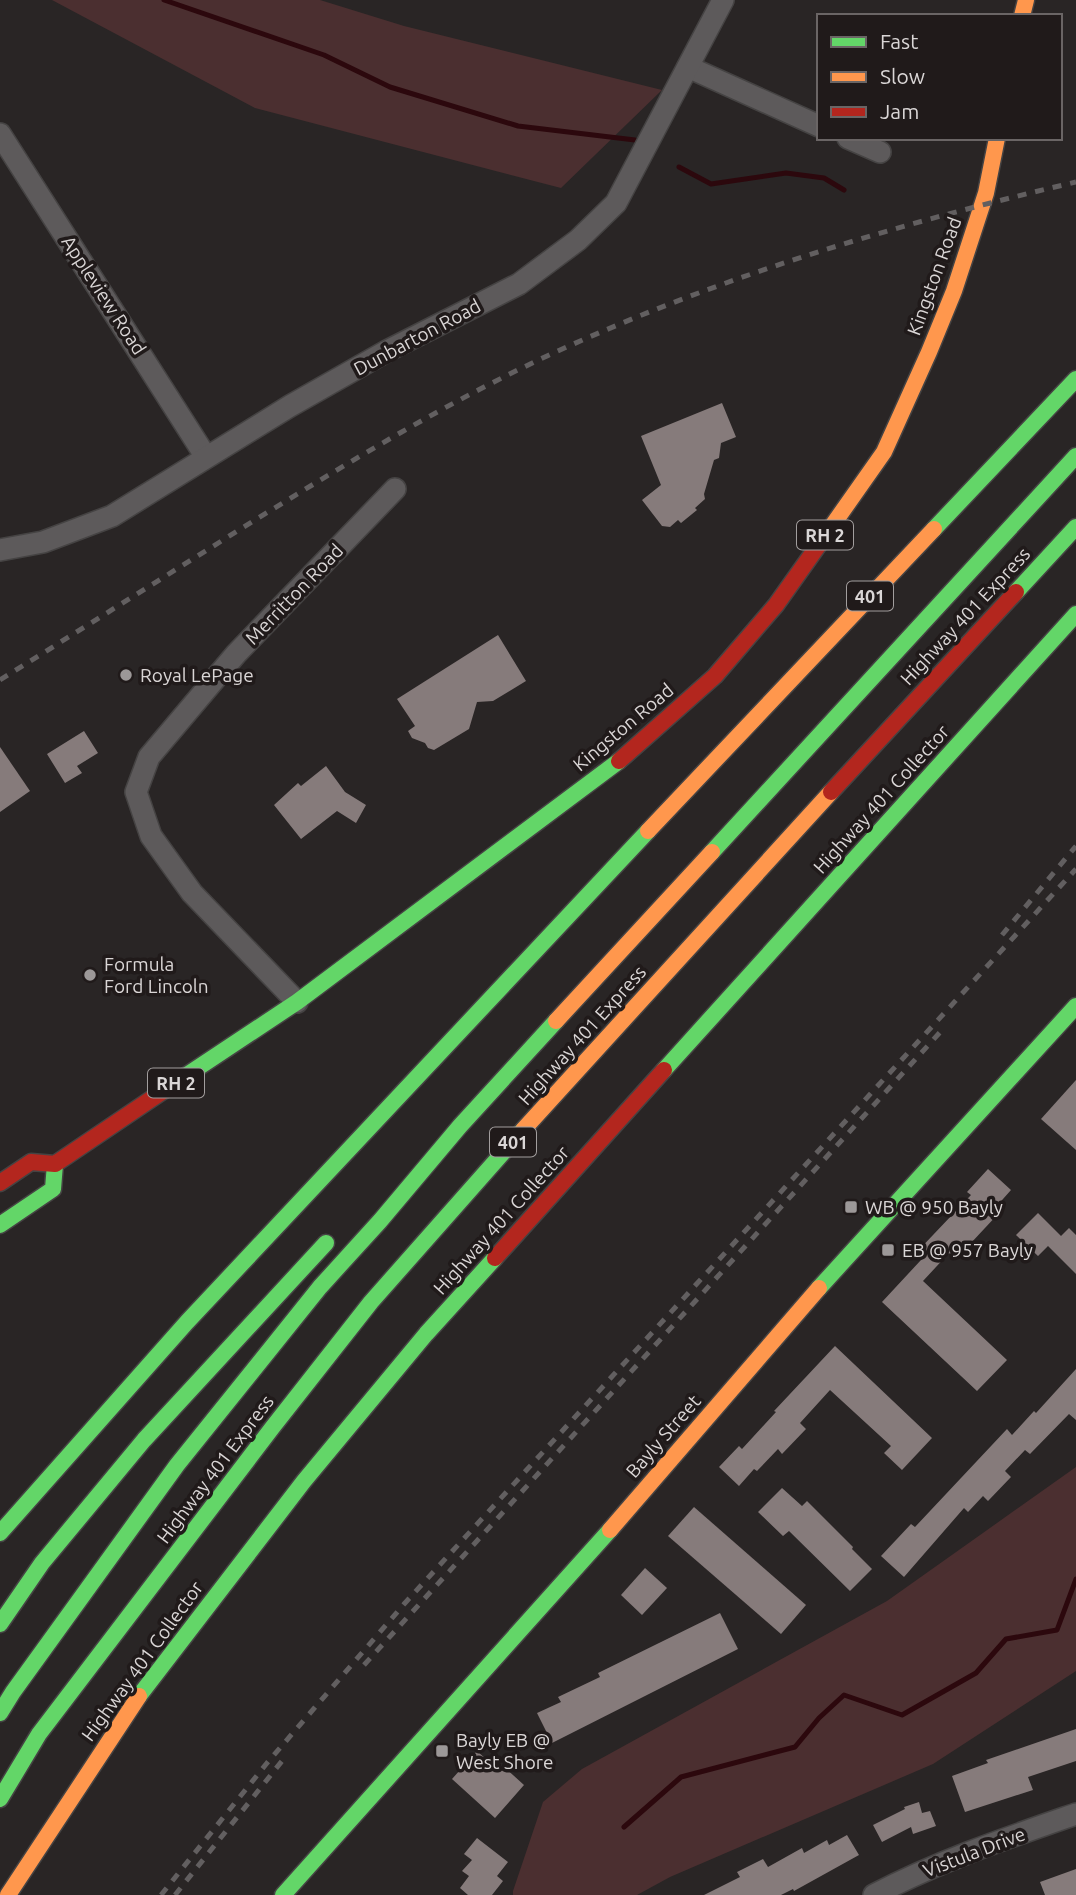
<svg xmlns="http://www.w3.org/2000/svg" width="1076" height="1895" font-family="Ubuntu,sans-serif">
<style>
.green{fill:#4b2f30}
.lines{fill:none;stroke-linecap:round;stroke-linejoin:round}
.stream{stroke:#2c080d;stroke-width:5}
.building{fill:#867b7b}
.street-casing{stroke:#454343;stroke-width:24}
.fast-casing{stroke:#454343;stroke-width:19}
.slow-casing{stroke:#454343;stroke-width:19}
.jam-casing{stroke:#454343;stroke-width:19}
.street{stroke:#5d5a5b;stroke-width:21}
.fast{stroke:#63d668;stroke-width:16}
.slow{stroke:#ff974d;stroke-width:16}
.jam{stroke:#b3261e;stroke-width:16}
.rail{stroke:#625f60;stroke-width:5;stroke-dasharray:9 9;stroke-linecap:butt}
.poi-dot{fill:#9c9898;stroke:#201a1a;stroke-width:2.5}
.labels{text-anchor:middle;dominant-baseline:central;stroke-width:7;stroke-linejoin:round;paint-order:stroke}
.shield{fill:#201a1a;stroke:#a29e9e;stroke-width:2}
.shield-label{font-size:18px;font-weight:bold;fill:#dad6d6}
.street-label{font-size:19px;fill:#dad6d6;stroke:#201a1a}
.poi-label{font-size:19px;fill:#dad6d6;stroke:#201a1a;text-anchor:start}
</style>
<rect width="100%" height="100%" fill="#292525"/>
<!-- green -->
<g class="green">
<polygon points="52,0 320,0 404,26 662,90 561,188 255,108"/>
<polygon points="1076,1467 1076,1671 933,1764 670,1877 637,1895 513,1895 513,1891 543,1802 582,1769 887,1601"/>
</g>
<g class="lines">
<!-- stream -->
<g class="stream">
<polyline points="164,0 324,55 390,87 518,126 635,140"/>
<polyline points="679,167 711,184 786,173 824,178 844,190"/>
<polyline points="624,1827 681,1777 795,1747 819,1718 844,1695 902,1715 976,1673 1006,1639 1057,1630 1076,1579"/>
</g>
</g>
<!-- building -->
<g class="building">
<polygon points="722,403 736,437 721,443 719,458 714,460 704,494 705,499 695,508 697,510 681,523 678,520 670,527 662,526 642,500 661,485 641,436"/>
<polygon points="498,635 526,681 493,701 477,702 469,729 434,750 428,748 425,743 412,738 408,731 415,726 397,699"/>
<polygon points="84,731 98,753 77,766 82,773 65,783 47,754"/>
<polygon points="0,747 30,791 0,812"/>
<polygon points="326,766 345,792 366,805 356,823 337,811 301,839 274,805 298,783 301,786"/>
<polygon points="1076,1080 1076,1150 1041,1119"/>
<polygon points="988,1169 1011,1190 995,1208 999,1213 956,1259 949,1253 923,1281 1007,1360 977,1391 882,1302 921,1260 914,1255 971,1195 967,1192"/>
<polygon points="1038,1213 1061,1236 1069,1228 1076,1235 1076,1274 1048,1246 1038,1256 1016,1235"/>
<polygon points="835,1346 932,1438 902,1470 884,1453 891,1446 830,1390 800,1423 806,1429 782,1454 778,1449 757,1471 754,1469 739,1486 719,1467 739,1446 742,1449 776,1412 774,1411"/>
<polygon points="1076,1369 1076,1420 1069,1414 1030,1454 1025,1450 1005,1471 1011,1477 988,1501 983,1496 968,1512 964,1508 904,1577 881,1556 911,1524 915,1527 1007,1429 1012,1435 1034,1411 1036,1413"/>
<polygon points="782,1488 802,1506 807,1501 853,1547 852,1549 872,1569 850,1591 789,1531 783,1536 758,1512"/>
<polygon points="694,1507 806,1605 781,1634 668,1536"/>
<polygon points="645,1568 667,1588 642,1615 621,1595"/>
<polygon points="720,1613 738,1649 552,1743 537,1713 561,1702 558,1697 600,1677 598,1673"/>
<polygon points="1076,1729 1076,1761 1028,1777 1033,1790 965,1812 952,1776 988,1763 986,1760"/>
<polygon points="477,1751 497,1769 502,1765 524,1785 495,1818 452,1779"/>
<polygon points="919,1802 922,1813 930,1811 936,1826 913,1834 911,1827 882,1842 873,1825 905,1809 904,1807"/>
<polygon points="847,1835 859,1855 794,1891 793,1889 781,1895 704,1895 740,1877 737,1872 763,1859 768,1867 802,1848 804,1853 827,1840 829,1845"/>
<polygon points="477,1838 508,1862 497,1876 503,1881 492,1895 468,1895 460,1888 469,1876 462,1871 472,1860 464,1854"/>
<polygon points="1076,1869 1076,1895 1045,1895 1040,1882"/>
</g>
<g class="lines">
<defs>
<g id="street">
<polyline points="688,67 819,126"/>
<polyline points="0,134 206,457"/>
<polyline points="848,138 880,152"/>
<polyline points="0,550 43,542 112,516 290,406 387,351 519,284 578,240 616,203 723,0"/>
<polyline points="297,1002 192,893 151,836 136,792 149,757 236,654 395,489"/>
<path d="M874 1895C939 1861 1007 1838 1076 1814"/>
</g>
<g id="fast">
<polyline points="934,529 1076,379"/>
<polyline points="1016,592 1076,527"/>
<polyline points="712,852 1076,456"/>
<polyline points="664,1070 1076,614"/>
<polyline points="172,1085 297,1002 619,761"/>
<polyline points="0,1225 53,1189 55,1164"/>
<polyline points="819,1288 1076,1006"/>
<polyline points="0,1533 187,1322 648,831"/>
<polyline points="0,1624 42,1563 144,1440 326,1243"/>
<polyline points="139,1696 304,1481 426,1334 495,1258"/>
<polyline points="0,1713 13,1692 177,1465 320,1287 380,1221 460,1126 556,1021"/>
<polyline points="0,1799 39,1734 272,1428 371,1302 523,1130"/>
<polyline points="283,1895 610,1530"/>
</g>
<g id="slow">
<polyline points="1022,16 1026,0"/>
<polyline points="820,543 884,452 929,352 954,291 986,193 997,138"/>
<polyline points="648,831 934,529"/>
<polyline points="556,1021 712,852"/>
<polyline points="523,1130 831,792"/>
<polyline points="610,1530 819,1288"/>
<polyline points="8,1895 139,1696"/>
</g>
<g id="jam">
<polyline points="619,761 715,676 776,605 820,543"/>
<polyline points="831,792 1016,592"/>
<polyline points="0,1183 31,1162 55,1164 172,1085"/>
<polyline points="495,1258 664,1070"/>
</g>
</defs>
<!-- street casing -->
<use href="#street" class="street-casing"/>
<!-- fast casing -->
<use href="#fast" class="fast-casing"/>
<!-- slow casing -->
<use href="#slow" class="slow-casing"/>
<!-- jam casing -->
<use href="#jam" class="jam-casing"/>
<!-- street -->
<use href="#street" class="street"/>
<!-- fast -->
<use href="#fast" class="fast"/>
<!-- slow -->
<use href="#slow" class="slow"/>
<!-- jam -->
<use href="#jam" class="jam"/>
<!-- rail -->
<g class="rail">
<path d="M0 680C80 630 159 580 239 530 339 468 440 406 547 356 718 277 893 225 1076 182"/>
<polyline points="1002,935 1076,846"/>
<polyline points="364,1665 943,1029"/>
<polyline points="161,1895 267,1763 405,1603 1076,869"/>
<polyline points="175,1895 282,1761"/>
</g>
</g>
<!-- markers -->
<g class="poi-dot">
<circle cx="126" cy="675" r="7"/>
<circle cx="90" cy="975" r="7"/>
<rect x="844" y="1200" width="14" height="14" rx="3.5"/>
<rect x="881" y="1243" width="14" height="14" rx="3.5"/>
<rect x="435" y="1744" width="14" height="14" rx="3.5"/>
</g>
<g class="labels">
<!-- shield labels -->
<g class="shield">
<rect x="797" y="520.5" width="56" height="29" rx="5"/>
<rect x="847" y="581.5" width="46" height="29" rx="5"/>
<rect x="148" y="1068.5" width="56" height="29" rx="5"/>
<rect x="490" y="1127.5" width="46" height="29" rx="5"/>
</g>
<g class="shield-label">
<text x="825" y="535">RH 2</text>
<text x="870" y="596">401</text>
<text x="176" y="1083">RH 2</text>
<text x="513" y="1142">401</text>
</g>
<!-- street labels -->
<g class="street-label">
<text transform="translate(934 276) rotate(-70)">Kingston Road</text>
<text transform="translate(104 295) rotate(57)">Appleview Road</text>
<text transform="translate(417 337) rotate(-28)">Dunbarton Road</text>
<text transform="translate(294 594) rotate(-46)">Merritton Road</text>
<text transform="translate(965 616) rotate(-47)">Highway 401 Express</text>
<text transform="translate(623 727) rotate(-40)">Kingston Road</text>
<text transform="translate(881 799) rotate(-48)">Highway 401 Collector</text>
<text transform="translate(582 1035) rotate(-48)">Highway 401 Express</text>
<text transform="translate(501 1220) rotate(-48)">Highway 401 Collector</text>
<text transform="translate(663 1436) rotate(-49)">Bayly Street</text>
<text transform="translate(215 1469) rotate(-53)">Highway 401 Express</text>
<text transform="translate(142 1661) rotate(-54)">Highway 401 Collector</text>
<text transform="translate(974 1852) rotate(-21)">Vistula Drive</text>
</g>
<!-- poi labels -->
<g class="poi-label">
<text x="140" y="675">Royal LePage</text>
<text x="104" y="964">Formula<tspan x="104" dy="22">Ford Lincoln</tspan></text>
<text x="865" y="1207">WB @ 950 Bayly</text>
<text x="902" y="1250">EB @ 957 Bayly</text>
<text x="456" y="1740">Bayly EB @<tspan x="456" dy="22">West Shore</tspan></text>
</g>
</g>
<!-- legend -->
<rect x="817" y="14" width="245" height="126" fill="#201a1a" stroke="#6a6565" stroke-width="2"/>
<rect x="831" y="37" width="35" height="10" fill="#63d668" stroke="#6a6565" stroke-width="2"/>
<text x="880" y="49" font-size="21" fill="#dad6d6">Fast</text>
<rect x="831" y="72" width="35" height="10" fill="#ff974d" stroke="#6a6565" stroke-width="2"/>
<text x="880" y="84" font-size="21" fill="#dad6d6">Slow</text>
<rect x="831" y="107" width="35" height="10" fill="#b3261e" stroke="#6a6565" stroke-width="2"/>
<text x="880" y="119" font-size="21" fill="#dad6d6">Jam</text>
</svg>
